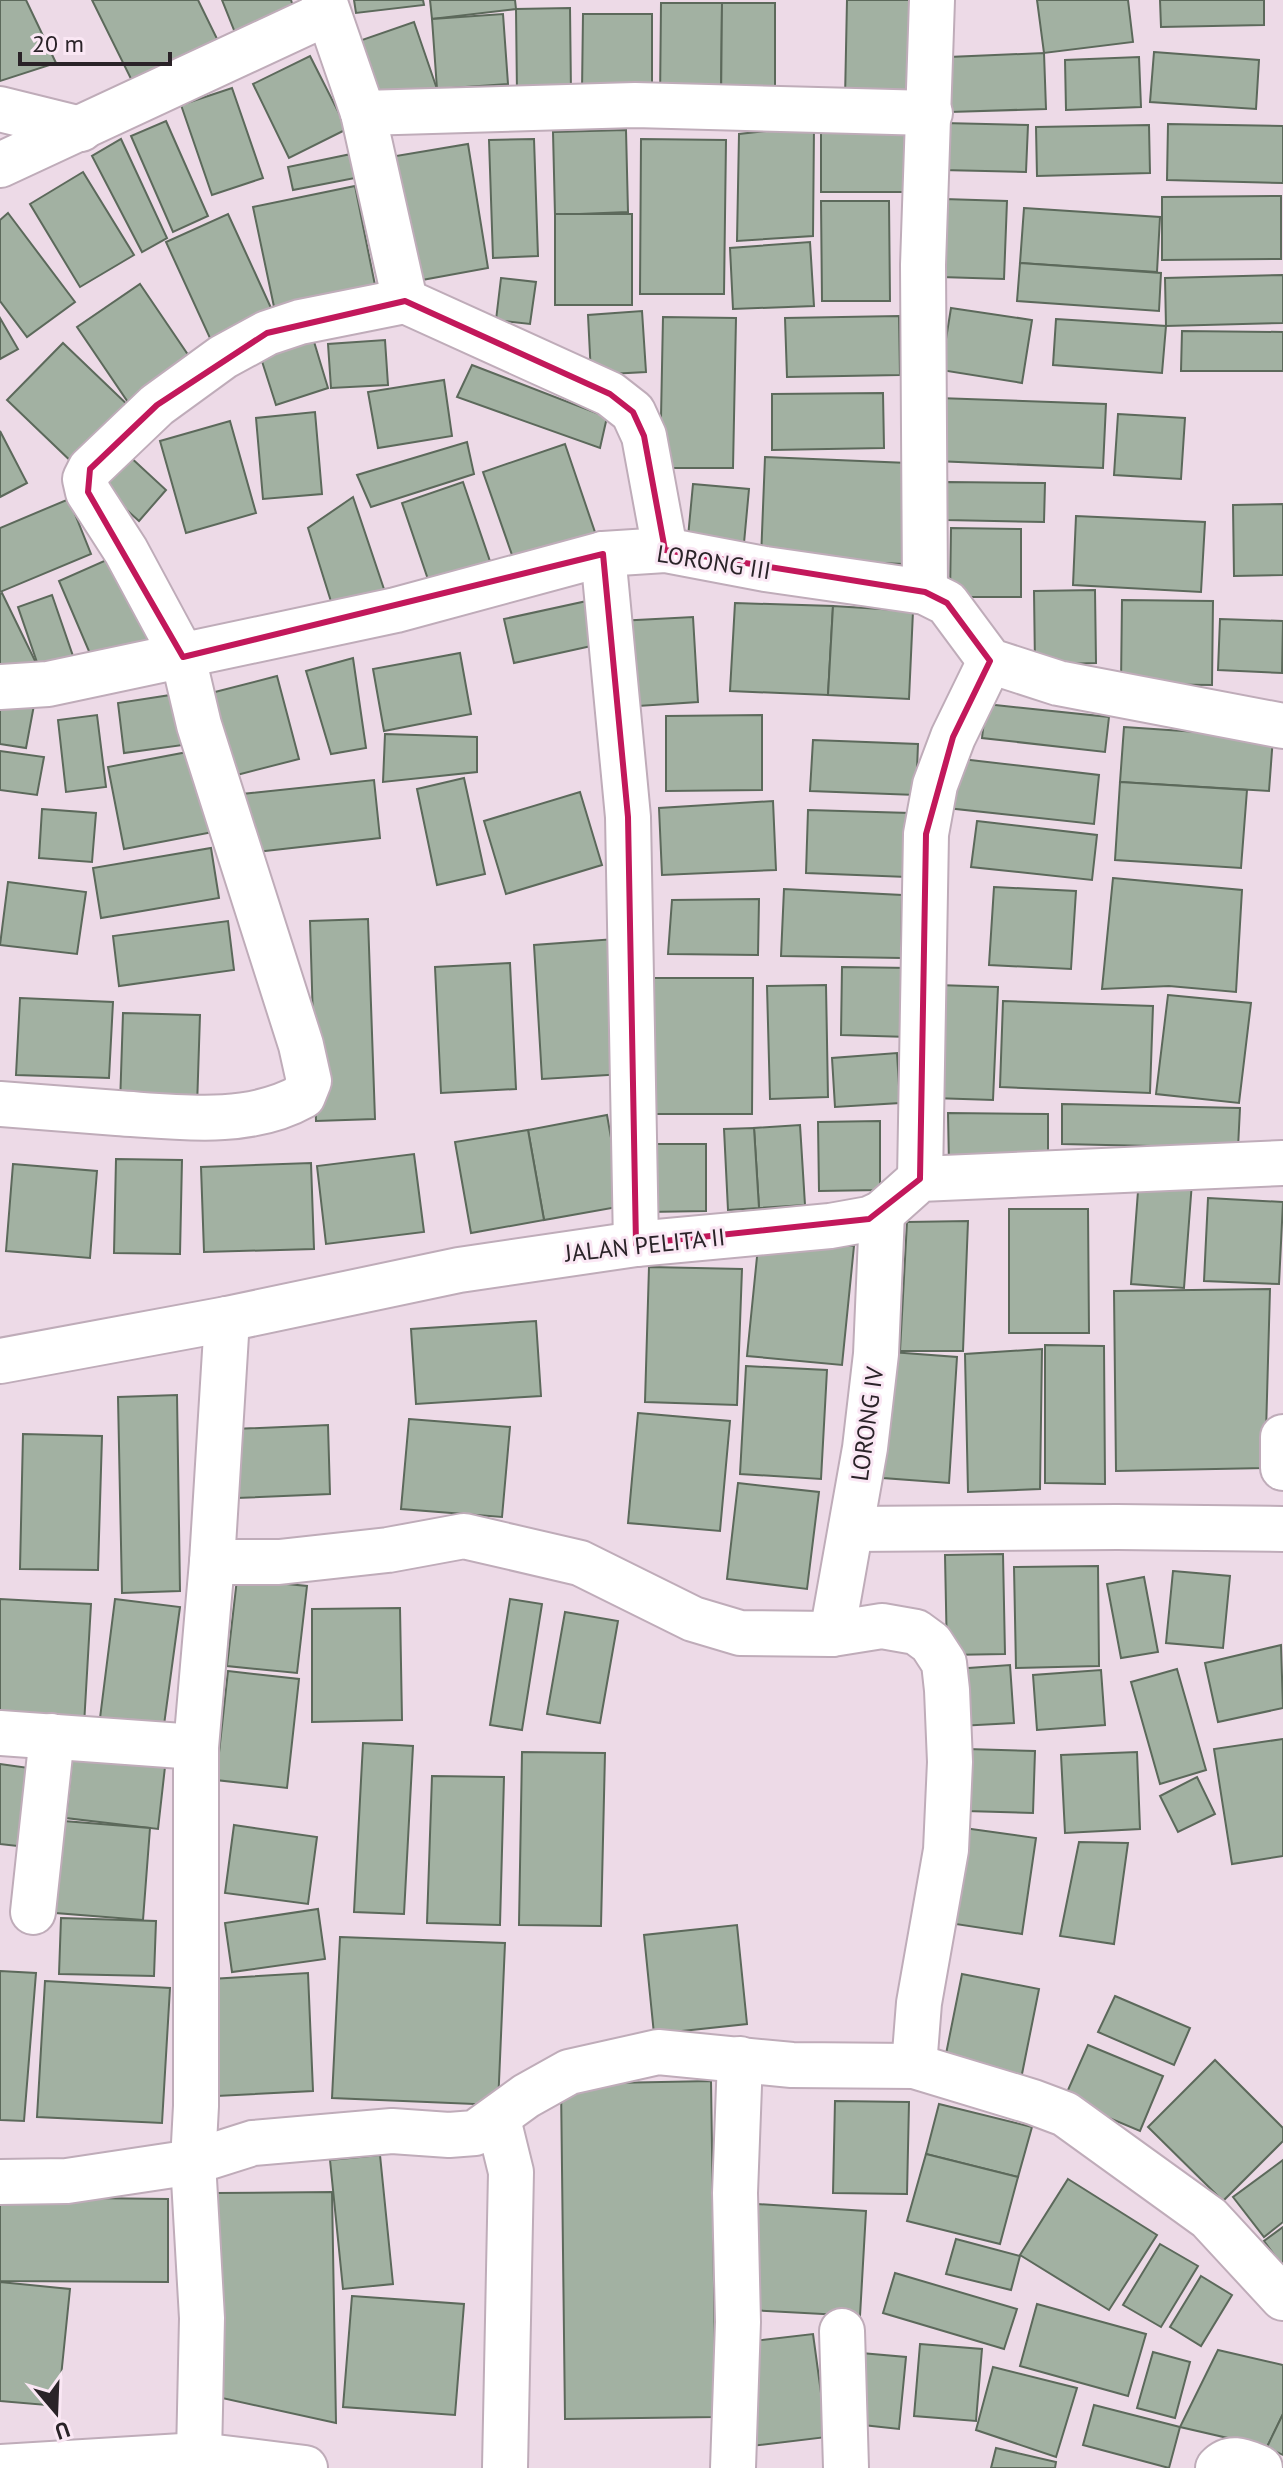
<svg xmlns="http://www.w3.org/2000/svg" width="1283" height="2468" font-family="'PT Sans',sans-serif">
<style>
.building{fill:#a2b1a2;stroke:#5c695b;stroke-width:2}
.lines{fill:none;stroke-linecap:round;stroke-linejoin:round}
.street-casing{stroke:#bfacb9;stroke-width:48}
.street{stroke:#fff;stroke-width:44}
.marked{fill:none;stroke:#c2185b;stroke-width:6;stroke-linejoin:round}
.labels{text-anchor:middle;dominant-baseline:central;stroke-width:6;stroke-linejoin:round;paint-order:stroke}
.street-label{font-size:24px;fill:#2a2328;stroke:#fae7f4}
</style>
<rect width="100%" height="100%" fill="#eddae7"/>
<!-- building -->
<g class="building">
<polygon points="0,0 26,0 56,63 0,81"/>
<polygon points="92,0 198,0 222,49 137,91"/>
<polygon points="222,0 291,0 296,16 238,40"/>
<polygon points="354,0 423,0 424,5 356,13"/>
<polygon points="430,0 515,0 516,9 432,19"/>
<polygon points="847,0 923,0 923,102 845,99"/>
<polygon points="1037,0 1128,0 1133,42 1044,53"/>
<polygon points="1160,0 1264,0 1264,25 1161,27"/>
<polygon points="661,3 722,3 721,103 660,102"/>
<polygon points="722,3 775,3 775,103 721,103"/>
<polygon points="570,8 571,93 517,94 516,9"/>
<polygon points="503,14 508,84 437,89 432,19"/>
<polygon points="583,14 652,14 652,93 582,92"/>
<polygon points="414,22 437,89 382,107 359,41"/>
<polygon points="1154,52 1259,60 1256,109 1150,102"/>
<polygon points="1044,53 1046,109 950,112 949,57"/>
<polygon points="310,56 347,129 289,158 253,84"/>
<polygon points="1139,57 1141,107 1066,110 1065,60"/>
<polygon points="232,88 263,178 212,195 181,105"/>
<polygon points="166,121 208,216 173,232 131,136"/>
<polygon points="943,123 1028,125 1026,172 942,170"/>
<polygon points="1168,124 1283,126 1283,183 1167,180"/>
<polygon points="1149,125 1150,173 1037,176 1036,127"/>
<polygon points="814,126 813,236 737,241 739,134"/>
<rect x="821" y="126" width="88" height="66"/>
<polygon points="626,130 628,212 555,215 553,132"/>
<polygon points="121,139 167,238 142,252 92,156"/>
<polygon points="534,139 538,256 493,258 489,140"/>
<polygon points="641,139 726,140 724,294 640,294"/>
<polygon points="468,144 488,268 411,282 390,157"/>
<polygon points="351,154 355,178 293,190 288,167"/>
<polygon points="83,172 134,255 80,287 30,204"/>
<polygon points="355,186 378,300 277,321 253,207"/>
<polygon points="1281,196 1281,259 1162,260 1162,197"/>
<polygon points="944,199 1007,201 1004,279 941,277"/>
<polygon points="821,201 889,201 890,301 822,301"/>
<polygon points="1024,208 1160,217 1157,272 1020,263"/>
<polygon points="8,213 75,302 27,337 0,301 0,220"/>
<polygon points="228,214 277,321 215,349 166,242"/>
<rect x="555" y="214" width="77" height="91"/>
<polygon points="810,242 814,306 733,309 730,248"/>
<polygon points="1020,263 1161,273 1159,311 1017,301"/>
<polygon points="1283,275 1283,323 1166,326 1165,278"/>
<polygon points="501,278 536,282 530,324 496,320"/>
<polygon points="140,284 197,368 134,411 77,327"/>
<polygon points="951,308 1032,320 1022,383 941,370"/>
<polygon points="642,311 646,372 591,375 588,315"/>
<polygon points="899,316 900,375 787,377 785,318"/>
<polygon points="663,317 736,318 733,468 660,468"/>
<polygon points="0,318 18,349 0,359"/>
<polygon points="1056,319 1166,326 1162,373 1053,365"/>
<polygon points="1182,331 1283,332 1283,371 1181,371"/>
<polygon points="312,335 328,388 276,405 259,352"/>
<polygon points="385,340 388,385 331,388 328,344"/>
<polygon points="63,343 134,411 78,468 7,400"/>
<polygon points="472,365 607,417 600,448 457,397"/>
<polygon points="444,380 452,436 378,448 368,392"/>
<polygon points="883,393 884,448 772,450 772,394"/>
<polygon points="938,398 1106,404 1103,468 935,461"/>
<polygon points="315,412 322,494 263,499 256,418"/>
<polygon points="1118,414 1185,418 1181,479 1114,475"/>
<polygon points="230,421 256,513 186,533 160,441"/>
<polygon points="0,431 27,483 0,497"/>
<polygon points="467,442 474,474 371,507 357,475"/>
<polygon points="565,444 599,544 518,572 483,472"/>
<polygon points="127,454 166,490 139,521 99,485"/>
<polygon points="765,457 908,463 904,564 761,558"/>
<polygon points="463,482 494,573 433,594 402,503"/>
<polygon points="947,482 1045,483 1044,522 946,520"/>
<polygon points="693,484 749,489 744,543 688,537"/>
<polygon points="353,497 386,595 334,611 308,528"/>
<polygon points="69,499 91,554 0,592 0,528"/>
<polygon points="1283,504 1283,575 1234,576 1233,505"/>
<polygon points="1076,516 1205,522 1201,592 1073,585"/>
<polygon points="951,528 1021,529 1021,597 950,597"/>
<polygon points="120,554 156,636 94,663 59,581"/>
<polygon points="1095,590 1096,663 1035,665 1034,591"/>
<polygon points="2,593 40,671 0,679 0,594"/>
<polygon points="52,595 74,659 40,671 18,607"/>
<polygon points="596,599 605,643 514,663 504,619"/>
<polygon points="1122,600 1213,601 1212,685 1121,684"/>
<polygon points="735,603 833,606 828,695 730,691"/>
<polygon points="833,606 913,611 909,699 828,695"/>
<polygon points="693,617 698,702 623,707 618,621"/>
<polygon points="1220,619 1283,621 1282,673 1218,670"/>
<polygon points="460,653 471,714 384,731 373,669"/>
<polygon points="353,658 366,748 331,754 306,671"/>
<polygon points="277,676 299,759 233,776 211,693"/>
<polygon points="177,694 183,745 124,753 118,703"/>
<polygon points="0,700 34,705 26,748 0,744"/>
<polygon points="986,704 1109,717 1105,752 982,738"/>
<polygon points="97,715 106,787 66,792 58,720"/>
<polygon points="762,715 762,790 666,791 666,716"/>
<polygon points="1124,727 1273,737 1269,791 1120,782"/>
<polygon points="385,734 477,737 477,772 383,782"/>
<polygon points="813,740 918,744 916,795 810,791"/>
<polygon points="198,750 213,832 124,849 108,767"/>
<polygon points="0,751 44,757 37,795 0,790"/>
<polygon points="953,758 1099,775 1094,824 947,808"/>
<polygon points="464,778 485,874 437,885 417,789"/>
<polygon points="374,780 380,838 248,853 242,794"/>
<polygon points="1120,782 1247,790 1241,868 1115,860"/>
<polygon points="580,792 602,865 506,894 484,821"/>
<polygon points="773,801 776,870 662,875 659,808"/>
<polygon points="42,809 96,813 92,862 39,858"/>
<polygon points="808,810 910,813 907,877 806,873"/>
<polygon points="977,821 1097,835 1092,880 971,867"/>
<polygon points="211,848 219,898 101,918 93,868"/>
<polygon points="1113,878 1242,890 1236,992 1169,986 1102,989"/>
<polygon points="8,882 86,892 77,954 0,945"/>
<polygon points="994,887 1076,891 1071,969 989,965"/>
<polygon points="784,889 902,895 901,958 781,956"/>
<polygon points="759,899 758,955 668,954 672,900"/>
<polygon points="368,919 375,1119 316,1121 310,921"/>
<polygon points="228,921 234,970 119,986 113,936"/>
<polygon points="615,939 624,1074 542,1079 534,945"/>
<polygon points="510,963 516,1089 441,1093 435,967"/>
<polygon points="842,967 910,968 909,1037 841,1035"/>
<polygon points="641,978 753,978 752,1114 641,1114"/>
<polygon points="826,985 828,1097 770,1099 767,986"/>
<polygon points="937,985 998,987 993,1100 933,1098"/>
<polygon points="1168,995 1251,1003 1239,1103 1156,1094"/>
<polygon points="20,998 113,1002 109,1078 16,1075"/>
<polygon points="1003,1001 1153,1006 1150,1093 1000,1087"/>
<polygon points="123,1013 200,1015 197,1107 120,1105"/>
<polygon points="897,1053 900,1103 835,1107 832,1058"/>
<polygon points="1062,1104 1240,1108 1238,1148 1062,1144"/>
<polygon points="948,1113 1048,1114 1048,1165 949,1165"/>
<polygon points="607,1115 623,1206 544,1220 528,1130"/>
<polygon points="880,1121 880,1190 819,1191 818,1122"/>
<polygon points="800,1125 805,1205 759,1208 754,1128"/>
<polygon points="754,1128 759,1208 728,1210 724,1129"/>
<polygon points="528,1130 544,1220 471,1233 455,1142"/>
<polygon points="647,1144 706,1144 706,1211 647,1212"/>
<polygon points="414,1154 424,1232 326,1244 317,1166"/>
<polygon points="116,1159 182,1160 180,1254 114,1253"/>
<polygon points="311,1163 314,1249 204,1252 201,1167"/>
<polygon points="13,1164 97,1171 90,1258 6,1251"/>
<polygon points="1139,1178 1192,1182 1184,1288 1131,1284"/>
<polygon points="1208,1198 1283,1202 1279,1284 1204,1281"/>
<polygon points="1009,1209 1088,1209 1089,1333 1009,1333"/>
<polygon points="968,1221 963,1351 900,1351 907,1222"/>
<polygon points="759,1237 854,1246 842,1365 747,1356"/>
<polygon points="649,1267 742,1269 737,1405 645,1402"/>
<polygon points="1270,1289 1265,1468 1116,1471 1114,1291"/>
<polygon points="536,1321 541,1396 416,1404 411,1329"/>
<polygon points="1045,1345 1104,1346 1105,1484 1045,1483"/>
<polygon points="1042,1349 1040,1489 968,1492 965,1354"/>
<polygon points="891,1352 957,1357 949,1483 883,1478"/>
<polygon points="746,1366 827,1370 821,1479 740,1474"/>
<polygon points="177,1395 180,1591 122,1593 118,1397"/>
<polygon points="638,1413 730,1421 720,1531 628,1523"/>
<polygon points="409,1419 510,1427 502,1517 401,1509"/>
<polygon points="328,1425 330,1494 237,1498 234,1429"/>
<polygon points="23,1434 102,1436 98,1570 20,1569"/>
<polygon points="738,1483 819,1492 807,1589 727,1579"/>
<polygon points="1003,1554 1005,1654 947,1655 945,1555"/>
<polygon points="1098,1566 1099,1666 1016,1668 1014,1567"/>
<polygon points="1173,1571 1230,1576 1223,1648 1166,1643"/>
<polygon points="1144,1577 1158,1652 1121,1658 1107,1584"/>
<polygon points="237,1579 307,1586 297,1673 227,1666"/>
<polygon points="0,1599 91,1604 84,1725 0,1721"/>
<polygon points="115,1599 180,1607 164,1725 100,1718"/>
<polygon points="510,1599 542,1604 522,1730 490,1725"/>
<polygon points="400,1608 402,1720 312,1722 312,1609"/>
<polygon points="565,1612 618,1621 600,1723 547,1714"/>
<polygon points="1281,1645 1283,1708 1218,1722 1205,1663"/>
<polygon points="1010,1665 1014,1723 959,1726 955,1669"/>
<polygon points="1177,1669 1206,1770 1160,1784 1131,1682"/>
<polygon points="1101,1670 1105,1725 1037,1730 1033,1675"/>
<polygon points="228,1671 299,1679 287,1788 216,1780"/>
<polygon points="1283,1739 1283,1856 1232,1864 1214,1749"/>
<polygon points="363,1743 413,1746 404,1914 354,1912"/>
<polygon points="73,1749 166,1758 158,1829 66,1818"/>
<polygon points="967,1749 1035,1751 1033,1813 966,1811"/>
<polygon points="522,1752 605,1753 601,1926 519,1925"/>
<polygon points="1137,1752 1140,1829 1065,1833 1061,1755"/>
<polygon points="0,1764 36,1769 26,1847 0,1844"/>
<polygon points="432,1776 504,1777 500,1925 427,1923"/>
<polygon points="1197,1777 1215,1814 1178,1832 1160,1796"/>
<polygon points="51,1820 150,1828 143,1920 43,1912"/>
<polygon points="234,1825 317,1837 308,1904 225,1893"/>
<polygon points="964,1828 1036,1838 1022,1934 949,1923"/>
<polygon points="1079,1842 1128,1843 1114,1944 1060,1936"/>
<polygon points="318,1909 325,1959 232,1972 225,1923"/>
<polygon points="61,1918 156,1921 154,1976 59,1974"/>
<polygon points="737,1925 747,2024 654,2034 644,1935"/>
<polygon points="340,1937 505,1943 498,2105 332,2098"/>
<polygon points="0,1971 36,1973 24,2121 0,2120"/>
<polygon points="308,1973 313,2091 217,2096 211,1979"/>
<polygon points="962,1974 1039,1989 1021,2079 944,2064"/>
<polygon points="45,1981 170,1988 162,2123 37,2117"/>
<polygon points="1115,1996 1190,2028 1174,2065 1098,2032"/>
<polygon points="1088,2045 1163,2076 1140,2131 1064,2099"/>
<polygon points="1215,2060 1283,2128 1283,2141 1223,2201 1148,2127"/>
<polygon points="711,2081 716,2417 565,2419 561,2084"/>
<polygon points="835,2101 909,2102 907,2194 833,2193"/>
<polygon points="939,2104 1032,2127 1018,2177 926,2154"/>
<polygon points="926,2154 1018,2177 1000,2244 907,2221"/>
<polygon points="380,2155 393,2284 343,2289 330,2160"/>
<polygon points="1283,2160 1283,2222 1264,2237 1233,2197"/>
<polygon points="1068,2179 1157,2235 1109,2310 1020,2255"/>
<polygon points="332,2192 336,2423 222,2398 216,2193"/>
<polygon points="0,2197 168,2199 168,2282 0,2281"/>
<polygon points="757,2204 866,2211 860,2316 750,2310"/>
<polygon points="1283,2227 1283,2267 1264,2241"/>
<polygon points="956,2239 1020,2256 1011,2290 946,2274"/>
<polygon points="1160,2244 1198,2266 1161,2327 1123,2305"/>
<polygon points="895,2273 1017,2309 1004,2349 883,2313"/>
<polygon points="1201,2276 1232,2295 1201,2346 1170,2327"/>
<polygon points="0,2282 70,2289 58,2406 0,2401"/>
<polygon points="352,2296 464,2304 455,2415 343,2407"/>
<polygon points="1037,2304 1146,2334 1128,2396 1020,2366"/>
<polygon points="813,2334 827,2437 751,2446 737,2343"/>
<polygon points="920,2344 982,2349 976,2421 914,2416"/>
<polygon points="1218,2350 1283,2365 1283,2414 1267,2447 1180,2427"/>
<polygon points="1153,2352 1190,2362 1175,2418 1137,2408"/>
<polygon points="861,2353 906,2357 899,2429 854,2424"/>
<polygon points="993,2367 1077,2388 1056,2457 976,2430"/>
<polygon points="1094,2405 1180,2427 1169,2468 1083,2445"/>
<polygon points="1283,2414 1283,2455 1267,2447"/>
<polygon points="996,2448 1056,2462 1055,2468 991,2468"/>
</g>
<g class="lines">
<defs>
<g id="street">
<polyline points="324,0 363,113 405,301"/>
<polyline points="0,109 81,129"/>
<polyline points="363,113 635,105 930,113"/>
<polyline points="0,165 327,13"/>
<polyline points="603,554 628,817 636,1244"/>
<polyline points="925,592 923,265 932,0"/>
<polyline points="0,687 48,684 396,610 603,554 665,550 765,569 925,592 947,603 990,661 1058,683 1283,726"/>
<path d="M0 1104C39 1107 78 1110 117 1113 178 1117 248 1127 303 1096L309 1081 301 1045 199 725 183 657 126 551 88 492 85 479 90 469 157 405 223 357 267 333 300 322 405 301 610 394 633 412 644 436 665 550"/>
<polyline points="920,1179 926,834 935,785 953,737 990,661"/>
<polyline points="0,1361 227,1319 459,1270 636,1244 830,1226 869,1219 882,1213 920,1179 1283,1163"/>
<polyline points="1283,1437 1283,1468"/>
<polyline points="851,1529 1117,1527 1283,1529"/>
<polyline points="212,1562 279,1562 388,1550 464,1536 580,1563 693,1619 740,1633 832,1634 882,1626 916,1632 931,1643 944,1663 947,1690 950,1762 946,1850 919,2003 914,2066"/>
<polyline points="832,1634 865,1448 876,1354 882,1213"/>
<polyline points="0,1733 196,1747"/>
<polyline points="33,1912 52,1736"/>
<polyline points="498,2119 511,2172 505,2468"/>
<polyline points="0,2182 67,2181 193,2162 253,2143 392,2131 449,2135 475,2133 526,2096 569,2072 658,2052 792,2065 914,2066 1033,2102 1065,2114 1209,2218 1283,2298"/>
<polyline points="842,2331 846,2468"/>
<polyline points="199,2455 202,2318 193,2162 196,2106 196,1747 212,1562 227,1319"/>
<polyline points="0,2467 199,2455 305,2468"/>
<polyline points="733,2468 738,2322 735,2193 740,2059"/>
<path d="M1218 2468C1231 2454 1245 2462 1260 2468"/>
</g>
</defs>
<!-- street casing -->
<use href="#street" class="street-casing"/>
<!-- street -->
<use href="#street" class="street"/>
</g>
<!-- marked area -->
<path class="marked" d="M405 301 610 394 633 412 644 436 665 550 925 592 947 603 990 661 953 737 926 834 920 1179 869 1219 636 1244 628 817 603 554 183 657 88 492 90 469 157 405 267 333Z"/>
<g class="labels">
<!-- street labels -->
<g class="street-label">
<text transform="translate(714 562) rotate(9)">LORONG III</text>
<text transform="translate(645 1245) rotate(-6)">JALAN PELITA II</text>
<text transform="translate(867 1424) rotate(-82)">LORONG IV</text>
</g>
</g>
<!-- north arrow -->
<g transform="translate(56 2412) rotate(161)" stroke="#fae7f4" stroke-width="6" paint-order="stroke">
<path d="M0-6L14 30L0 20L-14 30Z" fill="#2a2328"/>
<text y="-12" font-size="22" font-weight="bold" text-anchor="middle" fill="#2a2328">U</text>
</g>
<!-- scale -->
<path d="M20 52v12h150v-12" fill="none" stroke="#2a2328" stroke-width="4"/>
<text x="32" y="52" font-size="24" fill="#2a2328" stroke="#fae7f4" stroke-width="6" paint-order="stroke">20 m</text>
</svg>
